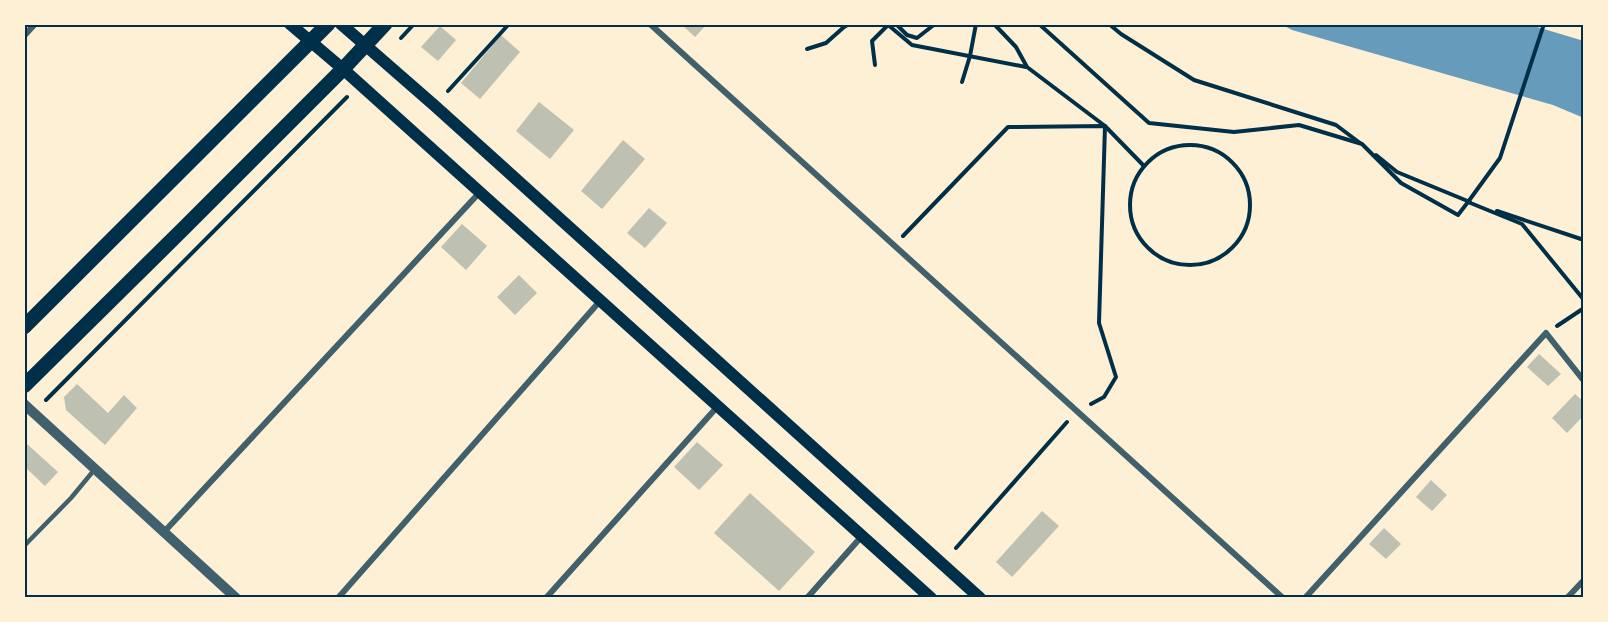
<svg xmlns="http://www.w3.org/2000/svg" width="1608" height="622" font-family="'Archivo Narrow',sans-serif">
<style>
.water{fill:#669bbc}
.building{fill:#bec0b2}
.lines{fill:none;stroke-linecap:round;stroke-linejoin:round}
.path{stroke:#003049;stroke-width:4}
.service{stroke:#3f606c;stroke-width:4.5}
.minor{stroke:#3f606c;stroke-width:6}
.tertiary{stroke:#3f606c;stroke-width:10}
.secondary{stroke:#003049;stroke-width:12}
.primary{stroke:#003049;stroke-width:15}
.neatline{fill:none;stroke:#003049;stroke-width:2}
</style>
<rect width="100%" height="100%" fill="#fdf0d5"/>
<!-- water -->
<polygon class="water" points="1281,24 1527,24 1584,41 1584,118 1553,105 1292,30"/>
<!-- building -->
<g class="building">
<polygon points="681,24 707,24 695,37"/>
<polygon points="440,26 456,40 438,61 421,47"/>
<polygon points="501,35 520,52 480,99 461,83"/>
<polygon points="539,102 574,130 550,159 516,131"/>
<polygon points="623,140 645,159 602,209 581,191"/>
<polygon points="649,208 667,223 645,248 627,233"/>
<polygon points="462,224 487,246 466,270 441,247"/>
<polygon points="519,275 537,293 515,315 497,297"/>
<polygon points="1539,354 1561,374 1548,386 1527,367"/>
<polygon points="77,384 108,413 124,395 137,408 105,445 66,410 64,397"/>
<polygon points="1575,394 1584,402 1584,415 1567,433 1552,418"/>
<polygon points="697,442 723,465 699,490 674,467"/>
<polygon points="27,444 58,472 45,486 24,466 24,448"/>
<polygon points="1431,480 1447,495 1432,511 1416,497"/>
<polygon points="750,493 815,552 779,591 714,533"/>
<polygon points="1042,511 1059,526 1012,577 996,562"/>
<polygon points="1384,528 1401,544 1386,559 1369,544"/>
</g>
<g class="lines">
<!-- path -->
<g class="path">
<polyline points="887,24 912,45 1026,67"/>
<polyline points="896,24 907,35 917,38 935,24"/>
<polyline points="994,24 1016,47 1027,67 1105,126 1099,323 1116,377 1104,397 1091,404"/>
<polyline points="1039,24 1149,123 1234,132 1299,125 1362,144 1401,183 1458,215 1468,202 1522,224 1584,300"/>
<polyline points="1109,24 1121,34 1194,80 1336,125 1360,143"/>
<polyline points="401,38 414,24"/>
<polyline points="807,49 826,43 844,27 849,24"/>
<polyline points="875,65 872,41 887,26"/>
<polyline points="962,82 970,56 976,24"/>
<polyline points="448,91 509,24"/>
<circle cx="1190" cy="205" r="60"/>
<polyline points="1376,155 1397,172 1470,202"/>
<polyline points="1468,202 1500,158 1544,24"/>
<polyline points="1497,211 1584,240"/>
<polyline points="903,236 1008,127 1105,126 1144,166"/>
<polyline points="1557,326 1584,308"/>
<polyline points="46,400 347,97"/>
<polyline points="956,548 1067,422"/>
</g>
<!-- service -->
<polyline class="service" points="24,546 71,498 95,469"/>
<!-- minor -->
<g class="minor">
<polyline points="650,24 1283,598"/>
<polyline points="24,36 35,24"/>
<polyline points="164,532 480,192"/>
<polyline points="338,598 600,301"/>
<polyline points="546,598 718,406"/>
<polyline points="807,598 862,536"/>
<polyline points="1305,598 1546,333 1584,381"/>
<polyline points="1567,598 1584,580"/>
</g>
<!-- tertiary -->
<polyline class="tertiary" points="24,404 236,598"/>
<!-- secondary -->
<g class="secondary">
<polyline points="290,24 343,69 931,598"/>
<polyline points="341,24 435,106 980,598"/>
</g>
<!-- primary -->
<g class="primary">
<polyline points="24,327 328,24"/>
<polyline points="24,386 183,229 343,69 385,24"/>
</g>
</g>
<!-- border -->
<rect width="1608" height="622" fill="none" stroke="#fdf0d5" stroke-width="51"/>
<rect x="26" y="26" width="1556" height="570" class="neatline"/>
</svg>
